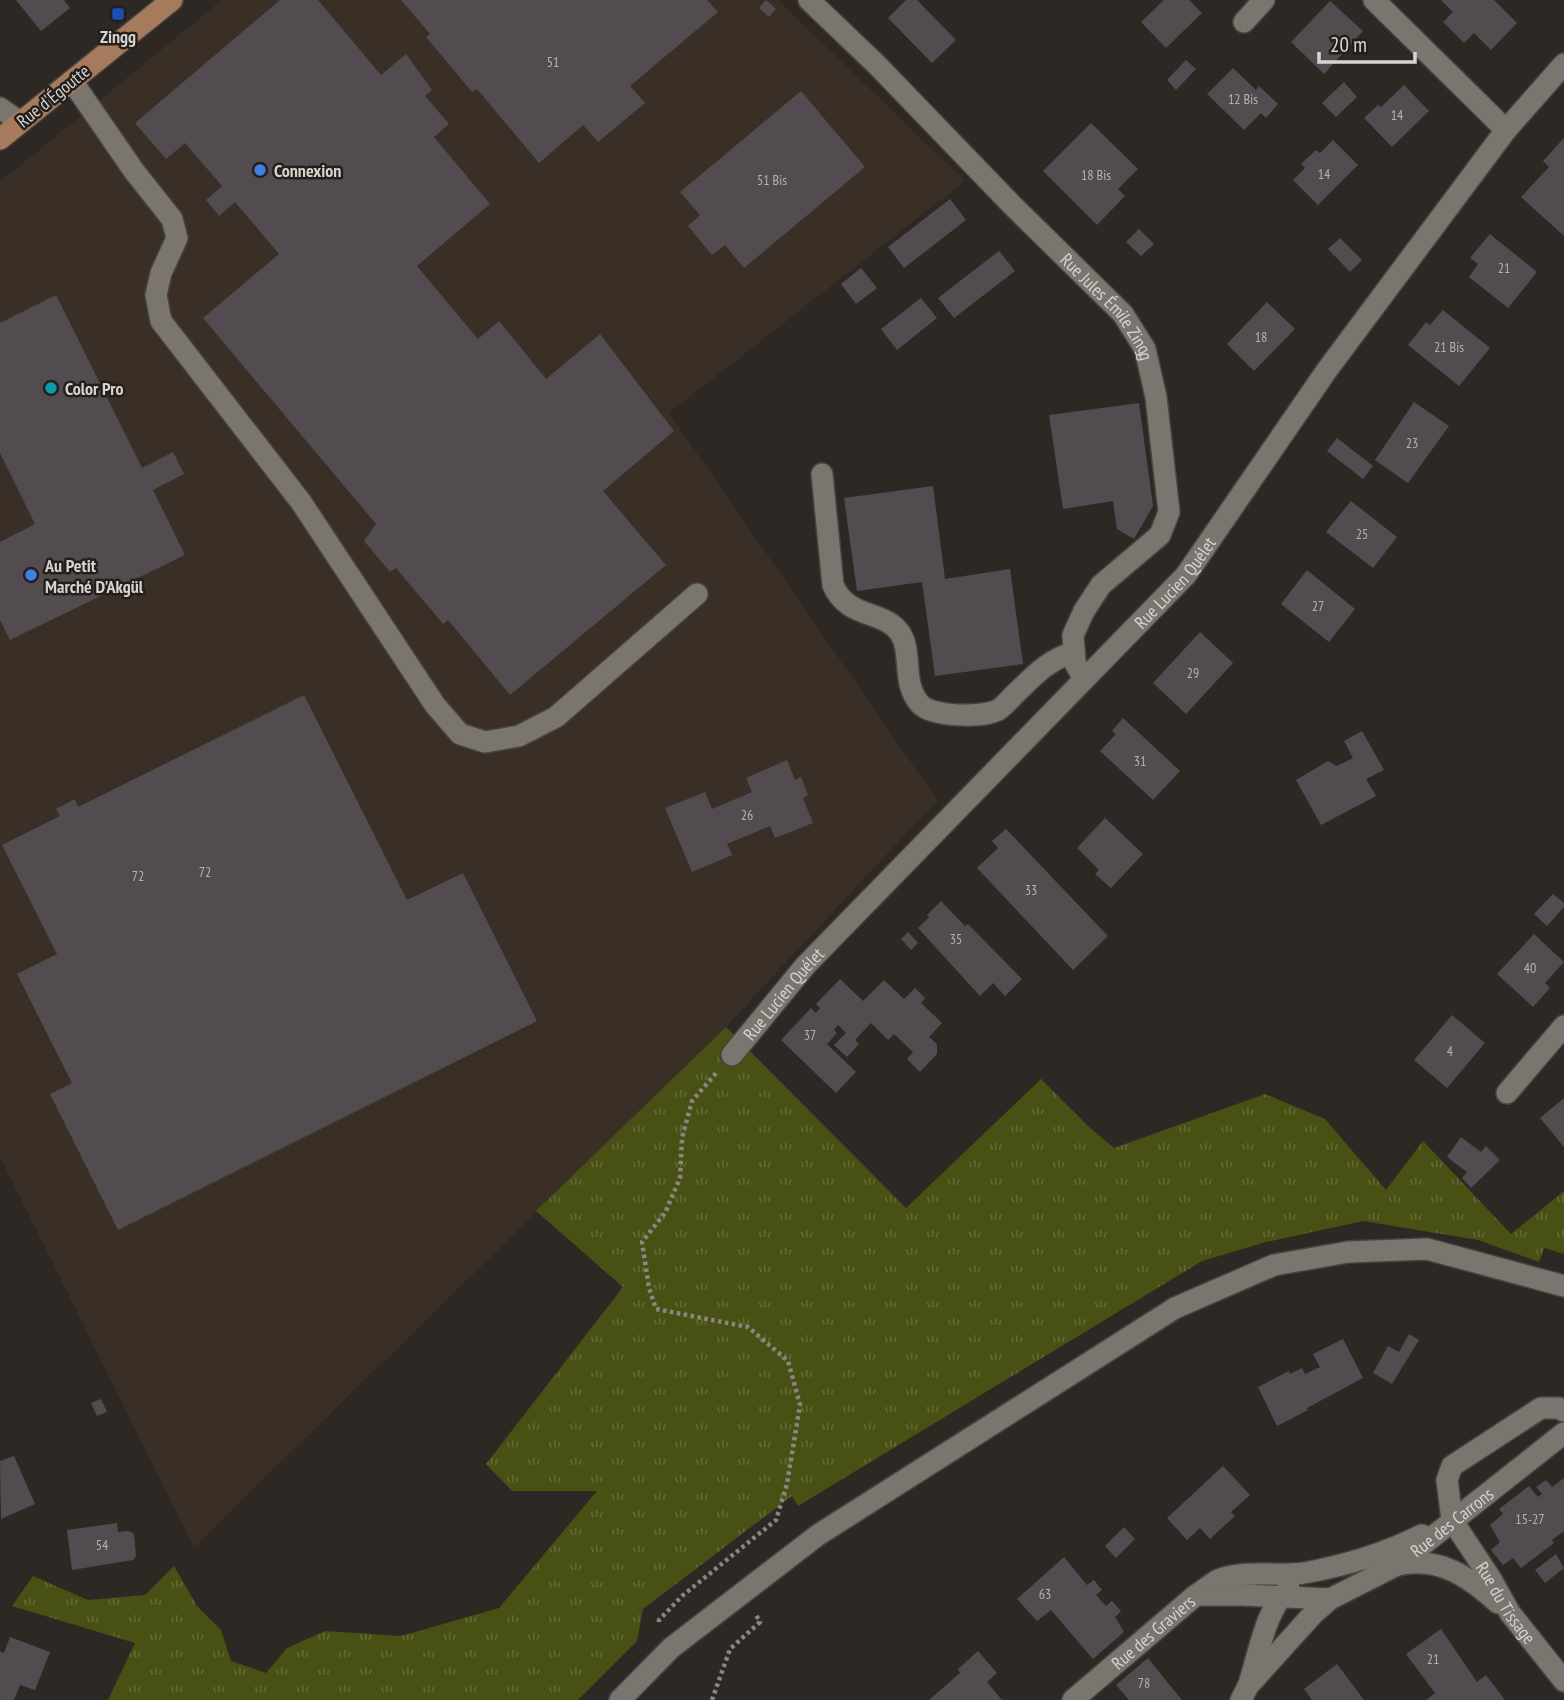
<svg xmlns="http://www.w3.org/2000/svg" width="1564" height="1700" font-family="'PT Sans Narrow',sans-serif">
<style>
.built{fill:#392f27}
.grass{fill:url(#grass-tufts)}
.building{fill:#524c50}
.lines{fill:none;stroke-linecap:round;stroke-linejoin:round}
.minor-casing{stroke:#484340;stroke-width:24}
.major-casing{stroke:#484340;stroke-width:24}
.path{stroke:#8a8683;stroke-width:4.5;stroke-dasharray:3.5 3.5;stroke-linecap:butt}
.minor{stroke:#7b7570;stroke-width:21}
.major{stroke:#a67a5c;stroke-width:21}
.transit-dot{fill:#1a4fb4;stroke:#241f1b;stroke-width:2.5}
.shop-dot{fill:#3f7fe0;stroke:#241f1b;stroke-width:2.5}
.culture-dot{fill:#0f9aa8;stroke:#241f1b;stroke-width:2.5}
.labels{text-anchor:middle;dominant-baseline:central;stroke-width:5;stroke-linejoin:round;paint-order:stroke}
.number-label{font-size:14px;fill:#b6b1b1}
.poi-label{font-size:18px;font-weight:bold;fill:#d7d3d1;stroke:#241f1b;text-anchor:start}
.street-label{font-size:18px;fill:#d7d3d1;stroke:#241f1b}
</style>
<defs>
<pattern id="grass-tufts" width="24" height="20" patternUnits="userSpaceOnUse" patternTransform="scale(1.75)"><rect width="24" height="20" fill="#485013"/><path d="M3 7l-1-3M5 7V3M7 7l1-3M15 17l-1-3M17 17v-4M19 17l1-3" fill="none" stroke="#626834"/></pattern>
</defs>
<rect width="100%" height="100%" fill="#2d2824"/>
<!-- built -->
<polygon class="built" points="222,0 778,0 965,181 669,413 937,800 726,1027 194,1547 0,1157 0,182"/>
<!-- grass -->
<polygon class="grass" points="726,1027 906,1208 1041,1079 1089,1127 1114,1148 1265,1094 1325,1119 1386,1190 1423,1141 1511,1234 1564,1191 1564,1254 1544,1248 1539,1262 1478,1240 1363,1221 1266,1242 1202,1261 798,1506 792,1496 643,1609 637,1641 578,1700 108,1700 135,1643 12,1606 33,1576 88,1600 145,1595 174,1566 197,1606 221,1630 231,1661 266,1673 287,1648 325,1631 401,1636 499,1608 597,1491 512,1491 486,1464 623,1287 536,1211"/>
<!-- building -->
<g class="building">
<polygon points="16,0 64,0 70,8 41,31"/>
<polygon points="280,0 318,0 381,75 406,54 432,90 425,96 449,124 434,137 490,204 417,266 478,339 499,321 546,379 600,334 674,431 603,491 666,565 510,695 448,620 443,624 396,568 390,572 364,541 376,524 203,318 279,254 235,202 219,216 206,200 222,186 185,143 166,159 135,123"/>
<polygon points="401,0 707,0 718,12 630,86 645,103 598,142 583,125 539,163 477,89 472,92 426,37 430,34"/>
<polygon points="766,0 776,9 769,17 759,8"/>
<polygon points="906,0 917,0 956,40 932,63 888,18"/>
<polygon points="1164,0 1189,0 1202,13 1166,48 1141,22"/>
<polygon points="1441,0 1494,0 1517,23 1491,50 1474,33 1464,43 1443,22 1453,12"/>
<polygon points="1330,1 1363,31 1324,74 1291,42"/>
<polygon points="1186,60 1196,69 1176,90 1167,80"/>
<polygon points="1233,68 1256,90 1259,86 1278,104 1266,118 1261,113 1244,130 1207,94"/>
<polygon points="1344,82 1357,97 1336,117 1322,103"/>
<polygon points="1404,85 1429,111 1392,147 1364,118 1378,105 1381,107"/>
<polygon points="801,91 865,167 744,268 725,245 712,255 688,226 700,215 680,192"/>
<polygon points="1091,123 1138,169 1118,189 1125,196 1097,225 1043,171"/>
<polygon points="1564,138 1564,236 1521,197 1549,167 1543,161"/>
<polygon points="1333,140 1358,165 1318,205 1293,180 1305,168 1301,164 1316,150 1320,153"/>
<polygon points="950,199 966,220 904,268 888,247"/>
<polygon points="1139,229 1154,244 1141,256 1126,242"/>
<polygon points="1490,234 1537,272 1508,308 1469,277 1478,264 1470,258"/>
<polygon points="1340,238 1362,260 1350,272 1328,249"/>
<polygon points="999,251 1015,271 954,318 938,298"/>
<polygon points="861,268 877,288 856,304 841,284"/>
<polygon points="56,295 142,468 173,452 184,474 153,490 185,555 10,640 0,620 0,542 35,524 0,453 0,323"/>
<polygon points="921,298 937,318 897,350 881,329"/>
<polygon points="1267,302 1295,329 1254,371 1227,344"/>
<polygon points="1443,310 1490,348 1459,386 1408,345 1426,322 1430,325"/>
<polygon points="1414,402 1449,426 1408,483 1375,460"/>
<polygon points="1139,403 1153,506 1134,539 1117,529 1113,501 1063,509 1049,415"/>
<polygon points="1337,438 1373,466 1363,479 1327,451"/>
<polygon points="933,486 945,579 1010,569 1023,664 935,676 922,582 857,591 844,498"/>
<polygon points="1351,501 1397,537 1373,568 1326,532"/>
<polygon points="1307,570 1355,609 1329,642 1281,604"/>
<polygon points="1200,632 1233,663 1186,714 1153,683"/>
<polygon points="304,695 407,900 463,873 537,1021 118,1230 50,1094 72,1083 17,974 57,954 2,845 60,816 56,809 75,799 78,807"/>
<polygon points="1123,718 1180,771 1153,800 1100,751 1116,734 1112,731"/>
<polygon points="1362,731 1384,770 1366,779 1376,796 1321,825 1296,780 1328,761 1337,766 1353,758 1344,741"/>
<polygon points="787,760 795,780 801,777 808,795 803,798 813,823 775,838 770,826 727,844 732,855 692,872 665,808 705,792 712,809 752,792 746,778"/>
<polygon points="1105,818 1143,854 1111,888 1095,874 1099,870 1077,848"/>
<polygon points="1006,829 1108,936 1073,970 977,868 998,848 992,841"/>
<polygon points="1553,894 1564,903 1564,907 1547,926 1534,914"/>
<polygon points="941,901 965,926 968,924 1022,979 1005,996 993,983 980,996 918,928 929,917 927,915"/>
<polygon points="908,932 918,943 911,950 901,939"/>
<polygon points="1534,934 1564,962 1545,983 1550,988 1533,1007 1497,974"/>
<polygon points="840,979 863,1001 884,980 904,999 915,988 925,998 921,1003 942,1023 929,1037 937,1044 937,1054 920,1072 907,1059 913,1052 894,1034 888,1040 871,1023 855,1040 859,1044 847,1057 834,1045 846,1033 838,1025 834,1030 837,1033 827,1044 856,1072 836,1093 781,1040 811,1008 816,1013 820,1008 816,1004"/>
<polygon points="1452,1015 1485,1043 1447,1088 1414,1060"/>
<polygon points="1564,1098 1564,1147 1540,1118"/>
<polygon points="1461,1137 1481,1152 1486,1146 1500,1160 1471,1188 1462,1178 1467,1172 1447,1157"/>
<polygon points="1409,1334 1419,1340 1392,1384 1373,1373 1388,1346 1399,1352"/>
<polygon points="1343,1339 1363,1378 1307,1408 1308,1410 1277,1426 1258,1387 1289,1371 1290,1374 1302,1368 1305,1374 1320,1367 1313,1354"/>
<polygon points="101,1399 107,1412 97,1416 91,1403"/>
<polygon points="14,1456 35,1504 1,1519 0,1461"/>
<polygon points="1223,1466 1250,1495 1231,1512 1235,1516 1210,1539 1200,1528 1187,1540 1167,1518"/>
<polygon points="1564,1478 1564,1531 1552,1540 1554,1543 1521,1568 1513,1558 1503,1565 1491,1550 1500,1542 1490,1525 1503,1514 1499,1509 1529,1486 1538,1497 1542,1494 1536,1487 1546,1480 1552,1487"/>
<polygon points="117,1523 118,1532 129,1531 134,1534 136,1556 133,1560 72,1570 67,1530"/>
<polygon points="1124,1527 1135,1539 1116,1558 1105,1546"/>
<polygon points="1556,1554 1564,1568 1545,1583 1535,1570"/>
<polygon points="1064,1557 1087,1585 1094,1580 1102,1590 1096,1595 1106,1606 1112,1601 1121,1611 1115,1617 1124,1632 1093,1659 1051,1610 1037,1621 1017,1599"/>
<polygon points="1441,1629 1477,1682 1486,1675 1505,1700 1426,1700 1435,1693 1406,1654"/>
<polygon points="10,1637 50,1652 35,1690 20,1685 14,1700 0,1700 0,1651 4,1653"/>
<polygon points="978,1651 997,1673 987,1682 1002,1700 929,1700 960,1673 958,1669"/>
<polygon points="1148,1658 1172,1688 1182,1700 1129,1700 1116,1685"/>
<polygon points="1337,1664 1364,1700 1312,1700 1304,1689"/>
</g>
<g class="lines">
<defs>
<g id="minor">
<path id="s1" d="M809 0 877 65 1012 205 1123 314 1145 349 1156 397 1169 512 1160 535 1101 585 1084 611 1073 635 1075 663 1084 679"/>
<polyline points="1374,0 1506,130"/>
<polyline points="1244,22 1264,0"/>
<polyline points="72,81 134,171 172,219 177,238 161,273 156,295 161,321 301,502 435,705 460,734 485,742 519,736 556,717 697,594"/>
<polyline points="0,108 20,122"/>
<path d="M822 474 833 585C847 619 885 610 900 633 913 652 901 683 920 704 932 717 982 718 998 710 1003 707 1009 700 1013 696 1034 676 1046 661 1074 652"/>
<path id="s2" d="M732 1055 805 966 1186 575 1327 370 1506 130 1564 64"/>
<polyline points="1507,1093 1564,1026"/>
<path id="s3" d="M1564 1411 1559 1408H1541L1452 1466 1447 1480 1452 1520 1491 1579 1510 1613 1564 1681"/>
<path d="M1397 1565C1439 1556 1468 1576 1498 1603"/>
<path d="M1196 1595C1203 1591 1211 1584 1218 1580 1244 1569 1277 1577 1304 1573 1343 1566 1386 1553 1422 1535"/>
<path d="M1250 1680C1260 1650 1265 1611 1289 1588"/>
<polyline points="620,1700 671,1648 818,1535 1175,1308 1274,1265 1348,1252 1427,1249 1564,1286"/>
<path id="s4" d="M1073 1700 1196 1595H1242L1330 1599"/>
<path id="s5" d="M1241 1700 1248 1686 1314 1613 1330 1599 1397 1565 1564 1433"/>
</g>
<polyline id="major" points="0,139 172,0"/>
</defs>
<!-- minor casing -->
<use href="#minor" class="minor-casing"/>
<!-- major casing -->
<use href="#major" class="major-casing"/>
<!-- path -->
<g class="path">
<polyline points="659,1622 659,1620 682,1596 776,1520 787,1484 800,1405 788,1361 748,1327 656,1309 649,1288 642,1242 665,1213 680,1178 682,1138 692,1101 717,1072"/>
<polyline points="712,1700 730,1649 760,1622 756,1615"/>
</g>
<!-- minor -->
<use href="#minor" class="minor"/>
<!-- major -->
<use href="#major" class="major"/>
</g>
<!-- markers -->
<rect class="transit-dot" x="111" y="7" width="14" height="14" rx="3.5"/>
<g class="shop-dot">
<circle cx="260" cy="170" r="7"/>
<circle cx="31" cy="575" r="7"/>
</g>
<circle class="culture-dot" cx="51" cy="388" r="7"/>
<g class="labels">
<!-- number labels -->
<g class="number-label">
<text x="553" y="62">51</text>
<text x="1243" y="99">12 Bis</text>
<text x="1397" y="115">14</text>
<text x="1324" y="174">14</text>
<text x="1096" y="175">18 Bis</text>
<text x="772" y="180">51 Bis</text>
<text x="1504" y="268">21</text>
<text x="1261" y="337">18</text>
<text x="1449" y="347">21 Bis</text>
<text x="1412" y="443">23</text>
<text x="1362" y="534">25</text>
<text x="1318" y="606">27</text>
<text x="1193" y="673">29</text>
<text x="1140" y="761">31</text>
<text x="747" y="815">26</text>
<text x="205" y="872">72</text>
<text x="138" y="876">72</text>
<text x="1031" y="890">33</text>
<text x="956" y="939">35</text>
<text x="1530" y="968">40</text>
<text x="810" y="1035">37</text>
<text x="1450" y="1051">4</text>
<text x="1530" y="1519">15-27</text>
<text x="102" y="1545">54</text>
<text x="1045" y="1594">63</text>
<text x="1433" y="1659">21</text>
<text x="1144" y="1683">78</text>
</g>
<!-- poi labels -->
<g class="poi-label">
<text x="118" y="36" text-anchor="middle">Zingg</text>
<text x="274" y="170">Connexion</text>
<text x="65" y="388">Color Pro</text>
<text x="45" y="565">Au Petit<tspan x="45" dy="21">Marché D'Akgül</tspan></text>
</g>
<!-- street labels -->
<g class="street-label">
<text transform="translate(53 96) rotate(-39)">Rue d'Égoutte</text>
<text stroke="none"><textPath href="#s1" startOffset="429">Rue Jules Émile Zingg</textPath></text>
<text stroke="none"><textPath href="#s2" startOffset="648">Rue Lucien Quélet</textPath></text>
<text stroke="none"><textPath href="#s2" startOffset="80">Rue Lucien Quélet</textPath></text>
<text stroke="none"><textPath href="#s5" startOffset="280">Rue des Carrons</textPath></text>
<text stroke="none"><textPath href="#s3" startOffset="284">Rue du Tissage</textPath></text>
<text stroke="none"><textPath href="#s4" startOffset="105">Rue des Graviers</textPath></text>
</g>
</g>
<!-- scale -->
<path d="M1319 52v10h96v-10" fill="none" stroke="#d7d3d1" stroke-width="3.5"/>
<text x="1330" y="52" font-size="21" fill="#d7d3d1" stroke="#241f1b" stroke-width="5" paint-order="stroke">20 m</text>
</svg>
